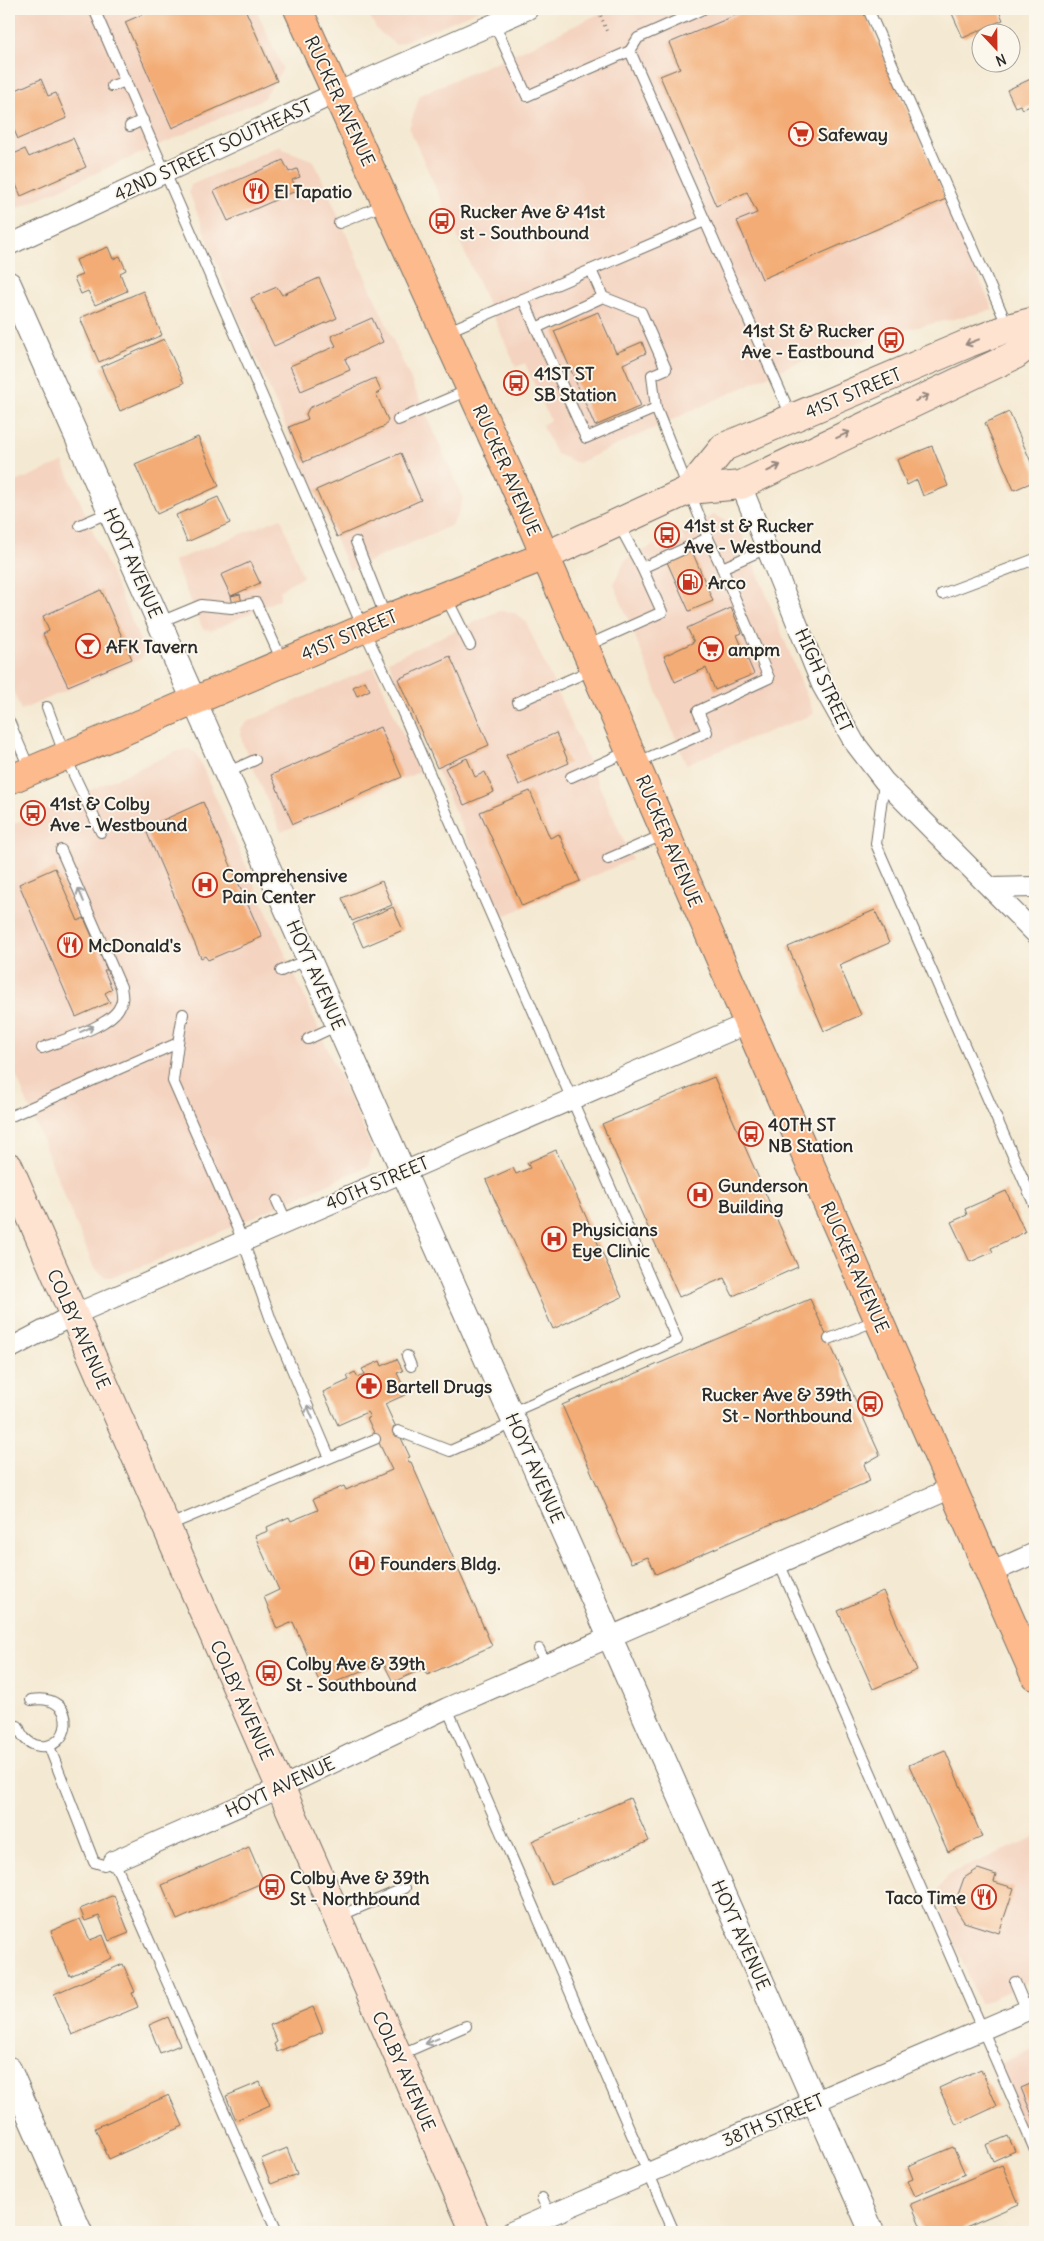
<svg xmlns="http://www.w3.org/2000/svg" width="1044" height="2241" font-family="Delius,sans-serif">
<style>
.built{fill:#f4d3c0}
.building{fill:#f3ac75}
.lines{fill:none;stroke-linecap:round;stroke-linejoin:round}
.service-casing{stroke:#716e65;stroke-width:12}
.minor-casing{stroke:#716e65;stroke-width:22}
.tertiary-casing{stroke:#716e65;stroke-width:26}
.secondary-casing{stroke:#716e65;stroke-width:30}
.primary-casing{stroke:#716e65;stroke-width:30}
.path{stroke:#716e65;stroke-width:3;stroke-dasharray:1 4;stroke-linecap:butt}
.service{stroke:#fff;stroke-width:10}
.minor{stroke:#fff;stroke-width:20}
.tertiary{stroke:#fff;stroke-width:24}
.secondary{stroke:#fee3d1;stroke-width:28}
.primary{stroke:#fcba8d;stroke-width:28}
.oneway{stroke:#94877e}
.oneway2{stroke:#a0a0a0}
.labels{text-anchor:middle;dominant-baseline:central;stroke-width:4;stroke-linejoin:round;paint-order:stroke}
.street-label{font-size:18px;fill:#2b2b2b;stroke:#fbf7ec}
.poi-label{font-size:18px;font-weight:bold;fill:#2b2b2b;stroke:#fbf7ec;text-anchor:start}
</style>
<rect width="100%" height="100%" fill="#fbf7ec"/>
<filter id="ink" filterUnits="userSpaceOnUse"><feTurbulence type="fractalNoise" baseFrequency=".02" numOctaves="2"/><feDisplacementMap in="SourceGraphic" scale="10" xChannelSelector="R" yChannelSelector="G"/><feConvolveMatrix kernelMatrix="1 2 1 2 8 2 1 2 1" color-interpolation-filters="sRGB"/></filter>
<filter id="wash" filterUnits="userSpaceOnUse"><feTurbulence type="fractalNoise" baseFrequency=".0096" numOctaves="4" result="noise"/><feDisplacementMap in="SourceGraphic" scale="20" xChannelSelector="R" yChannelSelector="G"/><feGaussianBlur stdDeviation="1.12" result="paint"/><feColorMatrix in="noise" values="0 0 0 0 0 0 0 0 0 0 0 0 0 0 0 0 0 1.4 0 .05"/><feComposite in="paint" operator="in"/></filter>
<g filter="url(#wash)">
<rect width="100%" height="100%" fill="#f4e9d2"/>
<!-- built -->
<g class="built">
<polygon points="9,9 256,9 283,69 263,99 15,209 9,206"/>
<polygon points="366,9 482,9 396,45 377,30"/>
<polygon points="609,9 863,9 993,310 886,334 798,362 578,463 556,454 542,425 550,420 525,363 516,367 409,128 420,95 534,45"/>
<polygon points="280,145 283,149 314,161 463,498 457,517 450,526 349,570 234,308 189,192 191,185"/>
<polygon points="63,462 145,652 142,658 21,710 9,682 9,485"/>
<polygon points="714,515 740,529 814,714 686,764 614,584 625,560 654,545 659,551 684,541 681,531"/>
<polygon points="281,518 303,577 287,585 280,591 280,599 211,631 203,629 173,561"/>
<polygon points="499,611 515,613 526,622 632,859 502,917 388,661"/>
<polygon points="374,667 419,772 281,832 242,742 240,728 249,721"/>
<polygon points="188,749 196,753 373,1151 368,1166 155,1261 114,1277 105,1277 94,1268 9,1058 9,826 178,751"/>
<polygon points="1035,1837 1035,1979 980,2004 939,1906 938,1891 947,1875"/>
<polygon points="1035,2048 1035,2159 994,2066"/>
</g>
<g id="blocks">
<!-- building -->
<g class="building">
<polygon points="155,9 245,9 277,81 172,128 125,22"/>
<polygon points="737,9 863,9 946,199 762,279 737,221 757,213 747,192 716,206 660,76 680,68 669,43 739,14"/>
<polygon points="950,9 998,9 1003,20 963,38"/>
<polygon points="1035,77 1035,104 1023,109 1020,105 1015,107 1007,90"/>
<polygon points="41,79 48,96 56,93 67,118 18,139 14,130 9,132 9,93"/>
<polygon points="73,138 86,167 21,196 9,169 9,156 25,149 29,157"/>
<polygon points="283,160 289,172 297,169 300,177 292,180 298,190 228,221 214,191"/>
<polygon points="108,247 113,259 120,256 126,270 120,273 127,291 95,305 88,291 81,294 74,278 82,275 76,260"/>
<polygon points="319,278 337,318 274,346 251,298 277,287 282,295"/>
<polygon points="143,291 162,335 99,362 80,318"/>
<polygon points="598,312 616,353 642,342 646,353 623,364 641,406 595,426 554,331"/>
<polygon points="372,318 383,342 345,359 350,370 301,391 290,366 336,346 331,336"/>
<polygon points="164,339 184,383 120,411 101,367"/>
<polygon points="375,378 381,391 376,394 388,420 385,426 304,462 289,427 308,419 306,414 309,408"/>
<polygon points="1009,412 1035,471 1035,481 1014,490 985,423"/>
<polygon points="198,437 219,486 157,514 135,464"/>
<polygon points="932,446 948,486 923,496 917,480 907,485 897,460"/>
<polygon points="401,453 421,500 337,537 316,490"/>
<polygon points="218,497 230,523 187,542 176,515"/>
<polygon points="692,551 713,601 689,611 667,562"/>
<polygon points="250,562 260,583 231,596 221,575"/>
<polygon points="101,590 132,659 68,686 43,634 49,631 43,616"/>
<polygon points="240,594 242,603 233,605 231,596"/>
<polygon points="731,608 742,633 737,635 754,674 715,690 706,668 675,682 664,656 694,642 687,628"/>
<polygon points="450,656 489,745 437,768 398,679"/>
<polygon points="365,681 370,690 357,696 353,687"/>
<polygon points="380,727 402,777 293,824 271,775"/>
<polygon points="556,733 569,763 519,785 506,755"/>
<polygon points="467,758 475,777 485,772 494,792 464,805 445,768"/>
<polygon points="530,791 550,838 559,834 580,881 522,906 480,812"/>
<polygon points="203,802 262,937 208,960 205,956 201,958 147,833 152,831 150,826"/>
<polygon points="55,868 78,921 84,918 107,970 104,970 112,989 105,993 110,1002 76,1017 19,884"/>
<polygon points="382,881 392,905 352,921 342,898"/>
<polygon points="393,907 403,930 363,947 353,924"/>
<polygon points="875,910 889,943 839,965 861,1015 824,1031 788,947"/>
<polygon points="714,1077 798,1267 733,1296 724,1278 679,1297 602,1124"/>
<polygon points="556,1150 622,1297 553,1329 486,1180 513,1168 516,1174 530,1168 527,1163"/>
<polygon points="1006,1191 1025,1232 991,1248 993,1252 970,1262 951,1222 967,1215 965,1209"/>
<polygon points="810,1299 880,1455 864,1464 870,1481 656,1574 648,1557 631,1563 562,1405"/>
<polygon points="397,1359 403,1371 397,1373 407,1394 385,1404 410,1457 407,1458 409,1462 411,1462 492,1646 427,1675 423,1669 393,1682 383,1662 322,1688 293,1622 277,1629 264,1597 279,1590 255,1536 268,1531 267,1527 289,1517 291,1521 318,1510 313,1499 344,1486 346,1490 392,1470 367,1418 370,1417 367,1412 338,1425 323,1392 349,1380 347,1376 355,1372 358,1377 365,1374 362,1369 380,1361 382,1366"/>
<polygon points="883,1591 917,1670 873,1689 838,1611"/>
<polygon points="945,1750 982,1837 948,1852 909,1765"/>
<polygon points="630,1798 649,1841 551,1884 532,1841"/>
<polygon points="249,1847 264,1882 177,1920 162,1885"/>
<polygon points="978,1869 996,1875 994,1882 1014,1888 999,1933 964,1922 954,1906 964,1878"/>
<polygon points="114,1895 129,1933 109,1941 99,1916 85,1921 80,1909"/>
<polygon points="80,1919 90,1940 103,1935 112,1958 70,1976 51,1931"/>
<polygon points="123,1964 135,1992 132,1993 138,2007 72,2035 54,1994"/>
<polygon points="313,2007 323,2032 277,2052 274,2044 277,2042 270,2025"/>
<polygon points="168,2017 180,2045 160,2053 149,2025"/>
<polygon points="981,2069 997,2106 956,2125 939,2088"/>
<polygon points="260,2082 270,2105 236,2120 226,2096"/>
<polygon points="1035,2082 1035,2122 1021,2088"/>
<polygon points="169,2095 183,2126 109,2159 95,2128"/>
<polygon points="1008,2136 1015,2151 993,2161 986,2145"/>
<polygon points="953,2147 965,2174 915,2196 908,2181 913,2179 908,2166"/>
<polygon points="287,2148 297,2174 271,2184 261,2159"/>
<polygon points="1002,2165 1019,2204 954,2232 923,2232 911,2204"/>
</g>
</g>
</g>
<g filter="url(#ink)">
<use href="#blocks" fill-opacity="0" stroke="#716e65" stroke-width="1"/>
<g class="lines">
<defs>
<g id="service">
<polyline points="94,9 363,628 396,697 677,1340 510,1413"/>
<polyline points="868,9 1008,327"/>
<polyline points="494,23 527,96 630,51 792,418"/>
<polyline points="630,51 638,38 703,9"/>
<polyline points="112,86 126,81"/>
<polyline points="130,126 143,120"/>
<polyline points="339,223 386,204"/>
<polyline points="591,270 603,297 641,312 666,369 652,375 656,408 708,538 642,568 618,523"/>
<polyline points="523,299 586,438 656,408"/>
<polyline points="536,328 603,297"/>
<polyline points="446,332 705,221"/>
<polyline points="398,420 471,389"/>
<polyline points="80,525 110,512"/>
<polyline points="707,536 722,568 767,548"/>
<polyline points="356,542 386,618"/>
<polyline points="942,594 1035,559"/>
<polyline points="446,597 470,645"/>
<polyline points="160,622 201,605 231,608 256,603 282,661"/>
<polyline points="586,646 662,612 642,568"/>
<polyline points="518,702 594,669"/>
<polyline points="47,707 65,756 101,832"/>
<polyline points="9,721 30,770"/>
<polyline points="636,763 707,732 698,711 769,678 722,568"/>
<polyline points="226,773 255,760"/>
<polyline points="571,777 629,751"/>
<polyline points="884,782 876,844 1035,1206"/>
<polyline points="608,859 665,834"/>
<polyline points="281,971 309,959"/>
<polyline points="308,1039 338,1025"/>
<polyline points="178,1043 183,1014"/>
<path d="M42 1048C62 1040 112 1026 120 1006 124 1000 122 994 121 987L61 850"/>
<polyline points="9,1117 178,1043 173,1081 243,1241 271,1320 329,1456"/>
<polyline points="277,1201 287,1223"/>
<polyline points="829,1339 877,1320"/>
<polyline points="407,1356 411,1366"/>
<polyline points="398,1431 450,1451 514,1423"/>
<polyline points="167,1526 375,1439"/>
<polyline points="779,1563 1035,2150"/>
<polyline points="539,1649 546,1665"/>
<polyline points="447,1708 674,2232"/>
<path d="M18 1726C21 1735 26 1742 35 1745 71 1756 82 1692 31 1700"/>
<polyline points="49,1746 94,1862 104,1865 114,1861 277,2232"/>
<polyline points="337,1917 405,1888"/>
<polyline points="1015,1982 1027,2011"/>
<polyline points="399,2055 466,2026"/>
<polyline points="542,2198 550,2215"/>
</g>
<g id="minor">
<polyline points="9,245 336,93 528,9"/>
<polyline points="741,485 822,685 854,742 884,781 1035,933"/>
<polyline points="991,888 1035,887"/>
<polyline points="9,1349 73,1315 748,1023"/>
<polyline points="990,1573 1035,1553"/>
<polyline points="114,1861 280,1788 447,1708 952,1488"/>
<polyline points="511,2232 1035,2007"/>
</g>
<g id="tertiary">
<polyline points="9,284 597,1608 872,2232"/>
<polyline points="9,2069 80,2232"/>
</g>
<g id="secondary">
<polyline points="689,490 724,447 969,343 1008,328 1035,321"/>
<polyline points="545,556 689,490 741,485 1015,355 1035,340"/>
<polyline points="9,1167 475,2232"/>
</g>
<g id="primary">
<polyline points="298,9 513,482 748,1023 1035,1676"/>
<polyline points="9,780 386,619 545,556"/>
</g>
</defs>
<!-- service casing -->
<use href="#service" class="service-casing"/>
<!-- minor casing -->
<use href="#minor" class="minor-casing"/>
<!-- tertiary casing -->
<use href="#tertiary" class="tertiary-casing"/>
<!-- secondary casing -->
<use href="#secondary" class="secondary-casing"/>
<!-- primary casing -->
<use href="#primary" class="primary-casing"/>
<!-- path -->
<polyline class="path" points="599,11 607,32"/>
<!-- service -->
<use href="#service" class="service"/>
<!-- minor -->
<use href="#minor" class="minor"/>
<!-- tertiary -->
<use href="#tertiary" class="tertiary"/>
<!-- secondary -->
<use href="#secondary" class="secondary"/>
<!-- primary -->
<use href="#primary" class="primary"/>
</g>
<!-- one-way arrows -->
<defs><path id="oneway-shaft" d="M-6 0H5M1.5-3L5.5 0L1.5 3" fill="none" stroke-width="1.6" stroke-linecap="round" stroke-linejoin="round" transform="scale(1.25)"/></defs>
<g class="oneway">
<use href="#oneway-shaft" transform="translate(972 342) rotate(159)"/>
<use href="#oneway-shaft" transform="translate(922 398) rotate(-24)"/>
<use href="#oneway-shaft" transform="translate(843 435) rotate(-25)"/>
<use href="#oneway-shaft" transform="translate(774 468) rotate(-26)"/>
</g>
<g class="oneway2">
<use href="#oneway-shaft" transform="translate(81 895) rotate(-113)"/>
<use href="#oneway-shaft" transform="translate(87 1029) rotate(-24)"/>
<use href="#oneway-shaft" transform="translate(310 1412) rotate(-113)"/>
<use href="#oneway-shaft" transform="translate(432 2041) rotate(157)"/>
</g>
</g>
<!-- icons -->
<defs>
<symbol id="supermarket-ring" viewBox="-11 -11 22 22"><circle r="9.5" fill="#fbf7ec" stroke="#c8321e" stroke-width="1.5"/><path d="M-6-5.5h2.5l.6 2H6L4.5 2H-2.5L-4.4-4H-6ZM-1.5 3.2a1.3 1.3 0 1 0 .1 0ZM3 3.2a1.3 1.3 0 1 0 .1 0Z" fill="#c8321e"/></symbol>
<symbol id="restaurant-ring" viewBox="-11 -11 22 22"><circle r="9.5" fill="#fbf7ec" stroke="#c8321e" stroke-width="1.5"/><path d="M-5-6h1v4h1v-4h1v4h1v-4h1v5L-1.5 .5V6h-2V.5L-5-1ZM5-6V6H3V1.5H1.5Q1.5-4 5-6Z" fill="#c8321e"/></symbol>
<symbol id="bus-ring" viewBox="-11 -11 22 22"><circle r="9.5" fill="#fbf7ec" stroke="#c8321e" stroke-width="1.5"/><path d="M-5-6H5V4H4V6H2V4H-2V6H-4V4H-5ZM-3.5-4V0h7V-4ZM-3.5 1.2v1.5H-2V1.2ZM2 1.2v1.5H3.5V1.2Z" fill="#c8321e"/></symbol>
<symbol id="fuel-ring" viewBox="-11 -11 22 22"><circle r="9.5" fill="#fbf7ec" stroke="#c8321e" stroke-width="1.5"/><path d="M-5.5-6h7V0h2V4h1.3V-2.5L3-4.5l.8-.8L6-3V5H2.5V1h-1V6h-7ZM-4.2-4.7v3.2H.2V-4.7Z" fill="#c8321e"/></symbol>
<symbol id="bar-ring" viewBox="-11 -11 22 22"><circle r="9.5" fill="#fbf7ec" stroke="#c8321e" stroke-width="1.5"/><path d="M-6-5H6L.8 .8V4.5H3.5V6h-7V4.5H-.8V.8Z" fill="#c8321e"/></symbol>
<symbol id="hospital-ring" viewBox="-11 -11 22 22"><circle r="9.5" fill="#fbf7ec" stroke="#c8321e" stroke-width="1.5"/><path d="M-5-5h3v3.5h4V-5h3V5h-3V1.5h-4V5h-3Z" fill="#c8321e"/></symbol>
<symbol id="pharmacy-ring" viewBox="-11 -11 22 22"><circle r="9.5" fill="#fbf7ec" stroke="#c8321e" stroke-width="1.5"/><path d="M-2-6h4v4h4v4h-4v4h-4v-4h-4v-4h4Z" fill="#c8321e"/></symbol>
</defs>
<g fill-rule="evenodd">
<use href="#supermarket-ring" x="787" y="120" width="28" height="28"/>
<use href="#restaurant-ring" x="242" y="177" width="28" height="28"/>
<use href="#bus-ring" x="428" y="207" width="28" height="28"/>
<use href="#bus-ring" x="877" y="326" width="28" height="28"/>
<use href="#bus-ring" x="502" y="369" width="28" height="28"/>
<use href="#bus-ring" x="653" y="521" width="28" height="28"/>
<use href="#fuel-ring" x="676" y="568" width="28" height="28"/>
<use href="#bar-ring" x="74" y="632" width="28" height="28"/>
<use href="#supermarket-ring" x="697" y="635" width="28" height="28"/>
<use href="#bus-ring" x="19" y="799" width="28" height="28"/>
<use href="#hospital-ring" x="191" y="871" width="28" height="28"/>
<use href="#restaurant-ring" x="56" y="931" width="28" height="28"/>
<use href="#bus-ring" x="737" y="1120" width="28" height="28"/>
<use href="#hospital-ring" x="686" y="1181" width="28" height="28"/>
<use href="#hospital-ring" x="540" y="1225" width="28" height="28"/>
<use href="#pharmacy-ring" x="355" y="1372" width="28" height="28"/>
<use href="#bus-ring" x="856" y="1390" width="28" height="28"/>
<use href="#hospital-ring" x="348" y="1549" width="28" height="28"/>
<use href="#bus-ring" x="255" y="1659" width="28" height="28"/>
<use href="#bus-ring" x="258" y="1873" width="28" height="28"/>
<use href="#restaurant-ring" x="970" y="1883" width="28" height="28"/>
</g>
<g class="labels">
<!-- street labels -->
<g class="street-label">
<text transform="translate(340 101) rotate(65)">RUCKER AVENUE</text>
<text transform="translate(213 150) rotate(-25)">42ND STREET SOUTHEAST</text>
<text transform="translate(853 393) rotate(-23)">41ST STREET</text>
<text transform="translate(507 470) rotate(66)">RUCKER AVENUE</text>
<text transform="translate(133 563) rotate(66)">HOYT AVENUE</text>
<text transform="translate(349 635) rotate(-23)">41ST STREET</text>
<text transform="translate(824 680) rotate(65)">HIGH STREET</text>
<text transform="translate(669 841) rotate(67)">RUCKER AVENUE</text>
<text transform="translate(316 975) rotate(66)">HOYT AVENUE</text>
<text transform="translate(377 1183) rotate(-23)">40TH STREET</text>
<text transform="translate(855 1267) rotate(66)">RUCKER AVENUE</text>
<text transform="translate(79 1329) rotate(66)">COLBY AVENUE</text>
<text transform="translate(535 1468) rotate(66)">HOYT AVENUE</text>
<text transform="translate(242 1700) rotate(66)">COLBY AVENUE</text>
<text transform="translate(280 1787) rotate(-25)">HOYT AVENUE</text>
<text transform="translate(741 1935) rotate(66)">HOYT AVENUE</text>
<text transform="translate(404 2071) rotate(66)">COLBY AVENUE</text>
<text transform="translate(773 2120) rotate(-23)">38TH STREET</text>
</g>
<!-- poi labels -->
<g class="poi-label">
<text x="818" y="134">Safeway</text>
<text x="274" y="191">El Tapatio</text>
<text x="460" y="211">Rucker Ave &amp; 41st<tspan x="460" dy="21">st - Southbound</tspan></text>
<text x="874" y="330" text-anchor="end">41st St &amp; Rucker<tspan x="874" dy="21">Ave - Eastbound</tspan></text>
<text x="534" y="373">41ST ST<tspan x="534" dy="21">SB Station</tspan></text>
<text x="684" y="525">41st st &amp; Rucker<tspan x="684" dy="21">Ave - Westbound</tspan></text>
<text x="708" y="582">Arco</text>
<text x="106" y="646">AFK Tavern</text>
<text x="728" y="649">ampm</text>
<text x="50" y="803">41st &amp; Colby<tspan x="50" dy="21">Ave - Westbound</tspan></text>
<text x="222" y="875">Comprehensive<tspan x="222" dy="21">Pain Center</tspan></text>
<text x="88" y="945">McDonald's</text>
<text x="768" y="1124">40TH ST<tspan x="768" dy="21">NB Station</tspan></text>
<text x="718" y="1185">Gunderson<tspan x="718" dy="21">Building</tspan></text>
<text x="572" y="1229">Physicians<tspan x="572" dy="21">Eye Clinic</tspan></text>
<text x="386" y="1386">Bartell Drugs</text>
<text x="852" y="1394" text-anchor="end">Rucker Ave &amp; 39th<tspan x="852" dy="21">St - Northbound</tspan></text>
<text x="380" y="1563">Founders Bldg.</text>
<text x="286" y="1663">Colby Ave &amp; 39th<tspan x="286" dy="21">St - Southbound</tspan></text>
<text x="290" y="1877">Colby Ave &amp; 39th<tspan x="290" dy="21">St - Northbound</tspan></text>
<text x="966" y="1897" text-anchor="end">Taco Time</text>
</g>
</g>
<!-- margin -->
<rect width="1044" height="2241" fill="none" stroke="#fbf7ec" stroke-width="30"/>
<!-- north arrow -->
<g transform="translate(996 48) rotate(158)"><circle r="24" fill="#fbf7ec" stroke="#a8a59f"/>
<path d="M0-4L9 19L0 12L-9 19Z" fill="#c8321e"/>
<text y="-8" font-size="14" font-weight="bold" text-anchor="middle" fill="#2b2b2b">N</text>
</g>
</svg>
